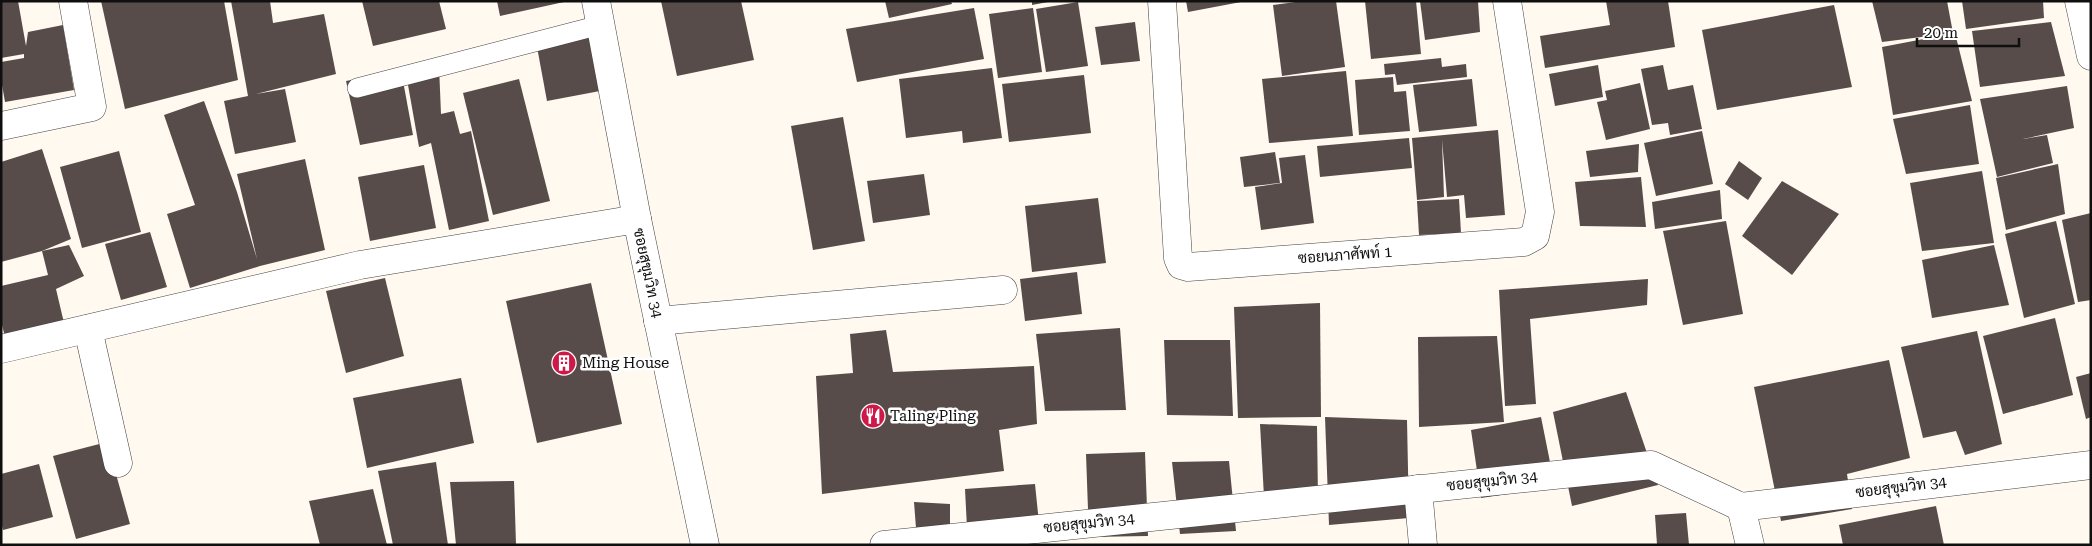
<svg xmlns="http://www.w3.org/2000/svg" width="2092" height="546" font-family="'Roboto Serif',Sarabun,serif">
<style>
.building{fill:#584c4a}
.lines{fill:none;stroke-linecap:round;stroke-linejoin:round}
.service-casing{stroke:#424242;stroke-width:20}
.minor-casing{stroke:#424242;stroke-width:29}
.service{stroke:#fff;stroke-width:19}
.minor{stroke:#fff;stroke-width:28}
.labels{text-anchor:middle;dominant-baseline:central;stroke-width:5;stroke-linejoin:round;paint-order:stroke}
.street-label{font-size:15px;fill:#0f0f0f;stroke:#fff}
.poi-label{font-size:15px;fill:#0f0f0f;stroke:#fff;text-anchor:start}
</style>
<rect width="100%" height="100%" fill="#fff9f0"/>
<!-- building -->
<g class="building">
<polygon points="1,1 18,1 26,46 28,32 63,25 74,90 5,102 1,79 1,62 24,58 24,54 1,58"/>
<polygon points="101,1 224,1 238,80 125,109"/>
<polygon points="231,1 270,1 273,23 324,14 336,74 256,94 285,89 296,142 235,154 224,101 248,96"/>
<polygon points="362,1 439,1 446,29 373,46"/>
<polygon points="497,1 564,1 564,2 500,16"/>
<polygon points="661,1 741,1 754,60 677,76"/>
<polygon points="885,1 951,1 952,4 889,18"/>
<polygon points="1032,1 1048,1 1048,2 1032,5"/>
<polygon points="1186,1 1241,1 1241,2 1188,12"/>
<polygon points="1303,1 1336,1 1345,67 1282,76 1273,5"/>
<polygon points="1365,1 1416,1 1421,54 1371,59"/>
<polygon points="1420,1 1478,1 1480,32 1425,40"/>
<polygon points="1606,1 1668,1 1675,47 1545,68 1540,36 1610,25"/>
<polygon points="1872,1 1947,1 1953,33 1882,42"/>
<polygon points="1962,1 2043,1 2044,18 1966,29"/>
<polygon points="1078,2 1088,66 1046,72 1036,9"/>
<polygon points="1834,5 1852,87 1717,110 1702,30"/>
<polygon points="974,8 984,59 857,82 846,29"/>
<polygon points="1033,8 1042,72 998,78 989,14"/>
<polygon points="1135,22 1140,61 1101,65 1095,27"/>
<polygon points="2051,22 2065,76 1980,87 1972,31"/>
<polygon points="1955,33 1972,101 1893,115 1882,47"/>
<polygon points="590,36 600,91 547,101 537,47"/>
<polygon points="1441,58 1442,67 1466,64 1467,77 1397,85 1395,74 1385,75 1384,64"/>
<polygon points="1598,65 1603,97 1555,106 1549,74"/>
<polygon points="1663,65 1668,90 1693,85 1702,129 1670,135 1668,123 1652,125 1641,69"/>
<polygon points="439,66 441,114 454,111 460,134 471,131 489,221 449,230 431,143 419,147 405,68"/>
<polygon points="992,68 1002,138 963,143 962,131 906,138 899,79"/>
<polygon points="401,70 413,135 360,145 346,81"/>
<polygon points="1346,71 1353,136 1269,143 1262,79"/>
<polygon points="1084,75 1091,133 1009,142 1002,84"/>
<polygon points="1393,77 1394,92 1406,91 1410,131 1359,135 1355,80"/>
<polygon points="519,79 550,201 493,215 463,93"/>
<polygon points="1472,79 1477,126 1419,132 1413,85"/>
<polygon points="1640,83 1650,129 1606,140 1597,102 1607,100 1605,91"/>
<polygon points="2067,86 2074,128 2023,139 2047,135 2053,163 1997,177 1980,99"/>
<polygon points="204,101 237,192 257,259 237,174 305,159 325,250 260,266 190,288 167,214 195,205 164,115"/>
<polygon points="1970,105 1979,164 1906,174 1893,119"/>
<polygon points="843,117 865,241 813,250 791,126"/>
<polygon points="1498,130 1505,215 1466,218 1464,195 1447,197 1442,140 1444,197 1417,200 1412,138"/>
<polygon points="1702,131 1713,184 1656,196 1644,143"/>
<polygon points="1409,138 1412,168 1320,177 1317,146"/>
<polygon points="1639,144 1638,172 1590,177 1586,151"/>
<polygon points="42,149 71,239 42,251 1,262 1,162"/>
<polygon points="119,151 141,232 82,248 60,167"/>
<polygon points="1275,152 1280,183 1244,187 1240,157"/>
<polygon points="1305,155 1314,223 1261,230 1255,187 1282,183 1279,158"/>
<polygon points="1739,161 1762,178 1748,200 1725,184"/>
<polygon points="2058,164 2065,214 2006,230 1996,178"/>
<polygon points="424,165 436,228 370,241 358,177"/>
<polygon points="1982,171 1994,243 1922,251 1910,183"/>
<polygon points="924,174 930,215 873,223 867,181"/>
<polygon points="1641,177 1646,227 1580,226 1575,182"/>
<polygon points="1782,181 1839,214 1792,275 1742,236"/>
<polygon points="1720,190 1722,219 1655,229 1652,202"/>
<polygon points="1098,198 1106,263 1032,272 1025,206"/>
<polygon points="1459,199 1461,233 1419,235 1417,201"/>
<polygon points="2091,213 2091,300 2078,302 2062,220"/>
<polygon points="1726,221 1743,314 1683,325 1663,231"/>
<polygon points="2056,221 2075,304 2024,318 2005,234"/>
<polygon points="150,232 167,287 121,300 105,244"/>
<polygon points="69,245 84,276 56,289 64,323 5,337 1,321 1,286 48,275 42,251"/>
<polygon points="1994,245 2009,305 1932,318 1922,260"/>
<polygon points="1077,272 1082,314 1025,321 1020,279"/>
<polygon points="385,278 404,356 346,373 326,291"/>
<polygon points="1648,279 1647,305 1530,319 1536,404 1505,406 1499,290"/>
<polygon points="591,283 622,424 537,443 506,301"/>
<polygon points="1320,303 1321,417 1238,418 1234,307"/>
<polygon points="2055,318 2073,395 2003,414 1983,336"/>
<polygon points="1120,328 1126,410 1045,411 1036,334"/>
<polygon points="886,330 893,372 1034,366 1037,424 999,430 1004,471 822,494 816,376 853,373 850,334"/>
<polygon points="1977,331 2002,444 1965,455 1956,431 1923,438 1901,347"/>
<polygon points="1497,336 1504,422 1419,427 1418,337"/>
<polygon points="1164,340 1230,340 1233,416 1167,415"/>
<polygon points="1889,360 1910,458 1847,474 1852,509 1781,521 1754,387"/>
<polygon points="2091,373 2091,417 2086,419 2076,377"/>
<polygon points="461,378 474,443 367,468 353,398"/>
<polygon points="1626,392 1658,485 1572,506 1553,412"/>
<polygon points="1325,417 1407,420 1409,518 1329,525"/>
<polygon points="1541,417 1555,487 1481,498 1471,430"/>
<polygon points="1260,424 1317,426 1318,499 1264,497"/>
<polygon points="107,442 130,524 76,539 53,456"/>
<polygon points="1145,452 1148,536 1089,537 1086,454"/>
<polygon points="1229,461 1236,531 1180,534 1172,462"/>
<polygon points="436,462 448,545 393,545 378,471"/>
<polygon points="39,464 53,517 3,530 1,522 1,474"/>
<polygon points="514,481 516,545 456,545 450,482"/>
<polygon points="1035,484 1039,523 967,528 965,489"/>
<polygon points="373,489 387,545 320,545 309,501"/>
<polygon points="914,502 950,504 950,530 916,528"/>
<polygon points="1936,506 1944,545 1843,545 1839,525"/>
<polygon points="1686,513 1689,545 1657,545 1655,515"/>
</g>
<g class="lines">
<defs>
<polyline id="service" points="357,88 600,25"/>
<g id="minor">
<polyline points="596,1 637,219 705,545"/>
<polyline points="1162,1 1178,258 1181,265 1188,267 1524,242 1535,236 1540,212 1507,1"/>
<polyline points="2079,1 2091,56"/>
<polyline points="1,126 92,107 73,1"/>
<polyline points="658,321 1003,290"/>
<polyline points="88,329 118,463"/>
<polyline points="1,349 360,265 637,219"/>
<polyline points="1418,489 1423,545"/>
<polyline points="1741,507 1750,545"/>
<polyline points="884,545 1651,465 1741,507 2091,465"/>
</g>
</defs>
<!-- service casing -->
<use href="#service" class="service-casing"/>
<!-- minor casing -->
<use href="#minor" class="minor-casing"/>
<!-- service -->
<use href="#service" class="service"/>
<!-- minor -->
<use href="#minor" class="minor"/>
</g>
<!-- icons -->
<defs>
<symbol id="building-disc" viewBox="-11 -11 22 22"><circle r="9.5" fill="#cd1848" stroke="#fff"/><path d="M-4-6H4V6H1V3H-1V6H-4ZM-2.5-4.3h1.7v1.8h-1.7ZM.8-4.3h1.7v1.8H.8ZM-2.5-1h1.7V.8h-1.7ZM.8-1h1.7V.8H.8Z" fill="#fff"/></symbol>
<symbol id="restaurant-disc" viewBox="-11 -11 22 22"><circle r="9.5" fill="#cd1848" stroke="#fff"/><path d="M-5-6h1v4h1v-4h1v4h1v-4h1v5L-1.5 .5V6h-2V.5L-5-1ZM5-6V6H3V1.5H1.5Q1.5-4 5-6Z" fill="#fff"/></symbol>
</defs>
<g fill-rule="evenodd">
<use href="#building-disc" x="550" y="349" width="28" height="28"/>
<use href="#restaurant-disc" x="859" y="402" width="28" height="28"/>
</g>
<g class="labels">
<!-- street labels -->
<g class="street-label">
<text transform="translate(1345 255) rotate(-4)">ซอยนภาศัพท์ 1</text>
<text transform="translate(648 273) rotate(78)">ซอยสุขุมวิท 34</text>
<text transform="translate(1492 481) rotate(-6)">ซอยสุขุมวิท 34</text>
<text transform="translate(1901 487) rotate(-7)">ซอยสุขุมวิท 34</text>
<text transform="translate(1089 523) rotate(-6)">ซอยสุขุมวิท 34</text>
</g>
<!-- poi labels -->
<g class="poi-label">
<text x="582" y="363">Ming House</text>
<text x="890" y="416">Taling Pling</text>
</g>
</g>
<!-- border -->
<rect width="2092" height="546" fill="none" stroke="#0f0f0f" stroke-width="5"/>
<!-- scale -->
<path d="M1917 38v8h102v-8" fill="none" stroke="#0f0f0f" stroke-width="2.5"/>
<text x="1924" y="38" font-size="15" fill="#0f0f0f" stroke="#ffffff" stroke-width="4" paint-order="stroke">20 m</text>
</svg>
